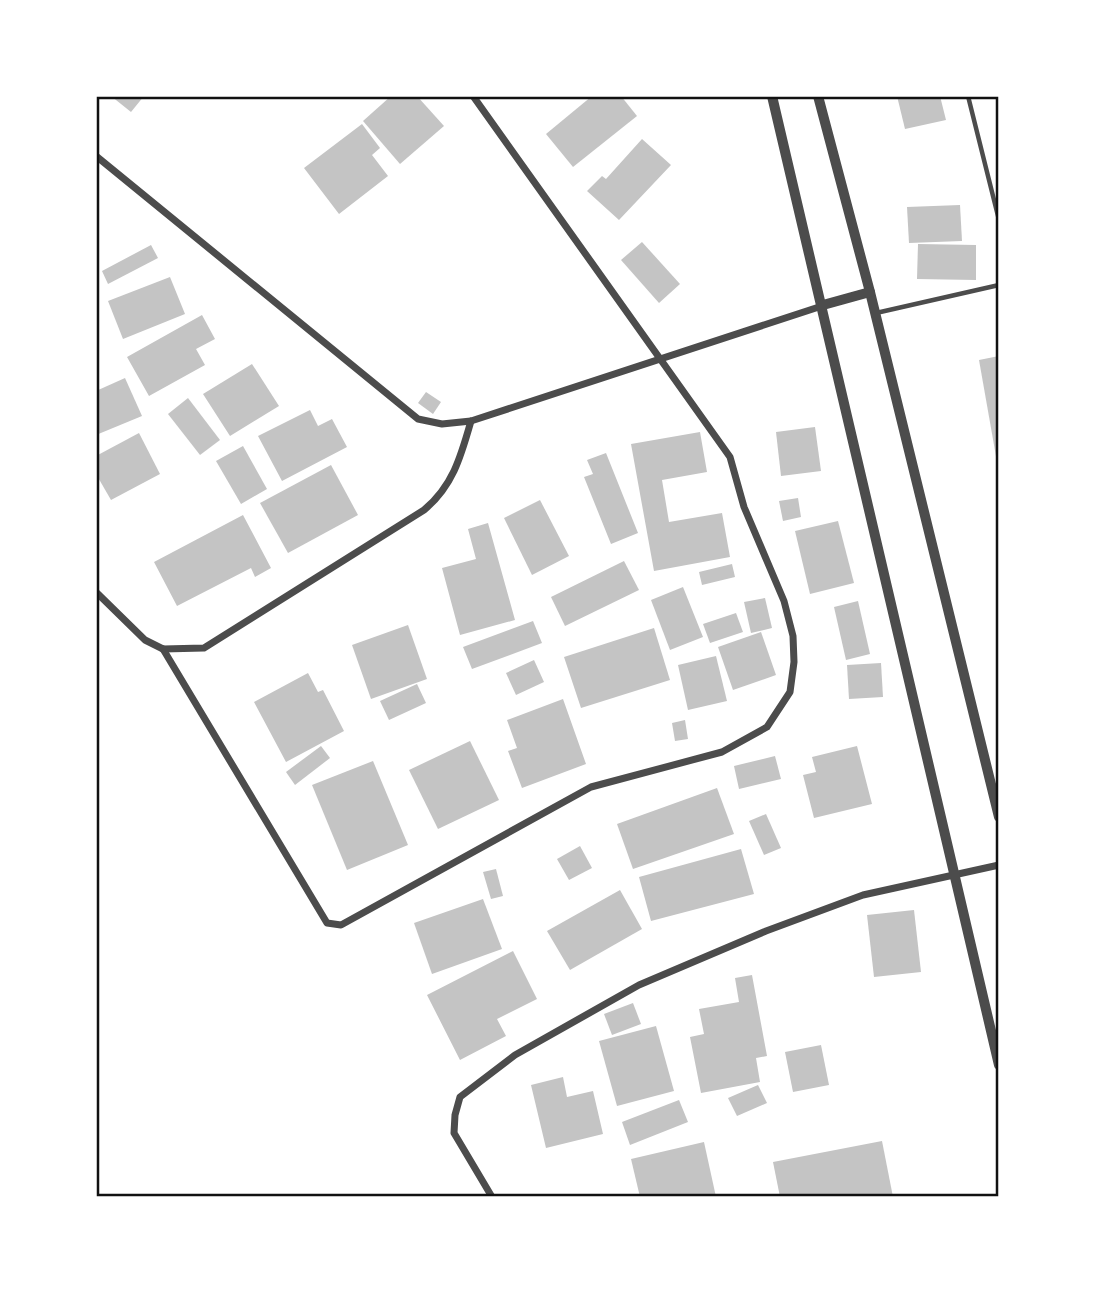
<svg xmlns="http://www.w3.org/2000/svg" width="1095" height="1293" font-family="'Asap Condensed',sans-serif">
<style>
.building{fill:#c4c4c4}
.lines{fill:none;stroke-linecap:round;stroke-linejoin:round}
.service{stroke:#4c4c4c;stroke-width:4.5}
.minor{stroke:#4c4c4c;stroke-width:7}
.tertiary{stroke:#4c4c4c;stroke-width:10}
.neatline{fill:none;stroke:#111;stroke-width:2.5}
</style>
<rect width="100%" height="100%" fill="#fff"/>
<!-- building -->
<g class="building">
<polygon points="111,96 144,96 131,112"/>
<polygon points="391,96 417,96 444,126 400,164 363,121"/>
<polygon points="592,96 621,96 637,116 573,167 546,134"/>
<polygon points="897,96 940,96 946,120 905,129"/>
<polygon points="362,124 380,148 372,155 388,176 339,214 304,168"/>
<polygon points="642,139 671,165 619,220 587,191 602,176 606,179"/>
<polygon points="960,205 962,241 909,243 907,207"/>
<polygon points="642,242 680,284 659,303 621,260"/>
<polygon points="918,244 976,245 976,280 917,279"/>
<polygon points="151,245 158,258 108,284 102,271"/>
<polygon points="170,277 185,314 123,339 108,301"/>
<polygon points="202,315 215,339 196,349 205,365 149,396 127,357"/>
<polygon points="999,356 999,462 997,462 979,360"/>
<polygon points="252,364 279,406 230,436 203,394"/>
<polygon points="125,378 142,416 96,435 96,391"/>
<polygon points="426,392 441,402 433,414 418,403"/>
<polygon points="188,398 220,440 200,455 168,414"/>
<polygon points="310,410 318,426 332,419 347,447 282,481 258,436"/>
<polygon points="815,427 821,471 781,476 776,432"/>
<polygon points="700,432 707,472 662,480 669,522 722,513 730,557 654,571 631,444"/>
<polygon points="139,433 160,474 111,500 96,474 96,456"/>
<polygon points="243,446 267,489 241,504 216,461"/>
<polygon points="606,453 638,533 611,544 584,477 593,474 587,460"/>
<polygon points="331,465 358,515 288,553 260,503"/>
<polygon points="798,498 801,517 783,521 779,501"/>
<polygon points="540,500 569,556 532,575 504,518"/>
<polygon points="243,515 271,568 255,577 251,568 177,606 154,562"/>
<polygon points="838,521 854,583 810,594 795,531"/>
<polygon points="488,523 515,620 460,635 442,568 476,559 468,529"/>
<polygon points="624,561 639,590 565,626 551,597"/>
<polygon points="732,564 735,577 702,585 699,572"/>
<polygon points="683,587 703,637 670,650 651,600"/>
<polygon points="765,598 772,628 751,633 744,602"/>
<polygon points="858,601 870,654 846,660 834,607"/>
<polygon points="736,613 743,632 710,643 703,624"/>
<polygon points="533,621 542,643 472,669 463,647"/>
<polygon points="408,625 427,679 371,699 352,645"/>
<polygon points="654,628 670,680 581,708 564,657"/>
<polygon points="761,632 776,675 733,690 718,647"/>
<polygon points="716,656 727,701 688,710 678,665"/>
<polygon points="534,660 544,682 516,695 506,673"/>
<polygon points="881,663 883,697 849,699 847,665"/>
<polygon points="308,673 318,692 323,690 344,731 286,762 254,702"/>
<polygon points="417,684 426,703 389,720 380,701"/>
<polygon points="563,699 586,764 522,788 508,751 517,748 507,720"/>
<polygon points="685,720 688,739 675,741 672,723"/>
<polygon points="470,741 499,800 438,829 409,770"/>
<polygon points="321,746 330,758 295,785 286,772"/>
<polygon points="857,746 872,804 814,818 803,775 816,772 812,757"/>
<polygon points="775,756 781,779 739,789 734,766"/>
<polygon points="373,761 408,845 347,870 312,785"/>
<polygon points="717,788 734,834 633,869 617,824"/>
<polygon points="766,814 781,848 764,855 749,821"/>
<polygon points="580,846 592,868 569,880 557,859"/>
<polygon points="741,849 754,894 651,921 639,877"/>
<polygon points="496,869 503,896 491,899 483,872"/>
<polygon points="620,890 642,929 570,970 547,931"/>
<polygon points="483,899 502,949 432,974 414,923"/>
<polygon points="914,910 921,972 874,977 867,915"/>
<polygon points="513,951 537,999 497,1019 506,1036 460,1060 427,995"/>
<polygon points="752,975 767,1056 756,1058 760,1082 701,1093 690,1037 704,1034 699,1009 739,1002 735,978"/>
<polygon points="633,1003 641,1024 612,1035 604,1014"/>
<polygon points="656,1026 674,1091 617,1106 599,1041"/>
<polygon points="821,1045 829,1085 793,1092 785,1052"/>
<polygon points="563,1077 567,1097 593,1091 603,1134 546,1148 531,1085"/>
<polygon points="758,1085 767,1103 737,1116 728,1098"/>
<polygon points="679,1100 688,1122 630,1145 622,1122"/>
<polygon points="882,1141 893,1197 780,1197 773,1162"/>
<polygon points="704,1142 716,1197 640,1197 631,1159"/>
</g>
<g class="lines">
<!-- service -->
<g class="service">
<polyline points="968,96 999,220"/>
<polyline points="876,313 999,285"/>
</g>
<!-- minor -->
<g class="minor">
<polyline points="96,156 418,419 442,424 471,421 822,306"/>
<path d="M96 592 145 640 163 649 204 648 424 510C453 486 461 456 471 421"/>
<polyline points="163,649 327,923 341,925 591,787 722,752 767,727 790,692 794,662 793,636 784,601 744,507 730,457 473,96"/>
<polyline points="492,1197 454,1133 455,1115 460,1097 515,1055 639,985 766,931 863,895 999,865"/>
</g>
<!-- tertiary -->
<g class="tertiary">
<polyline points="772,96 999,1065"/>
<polyline points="818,96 870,292 999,817"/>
<polyline points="823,305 870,292"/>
</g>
</g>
<!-- border -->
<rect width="1095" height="1293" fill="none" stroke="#ffffff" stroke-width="196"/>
<rect x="98" y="98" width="899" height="1097" class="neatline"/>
</svg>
